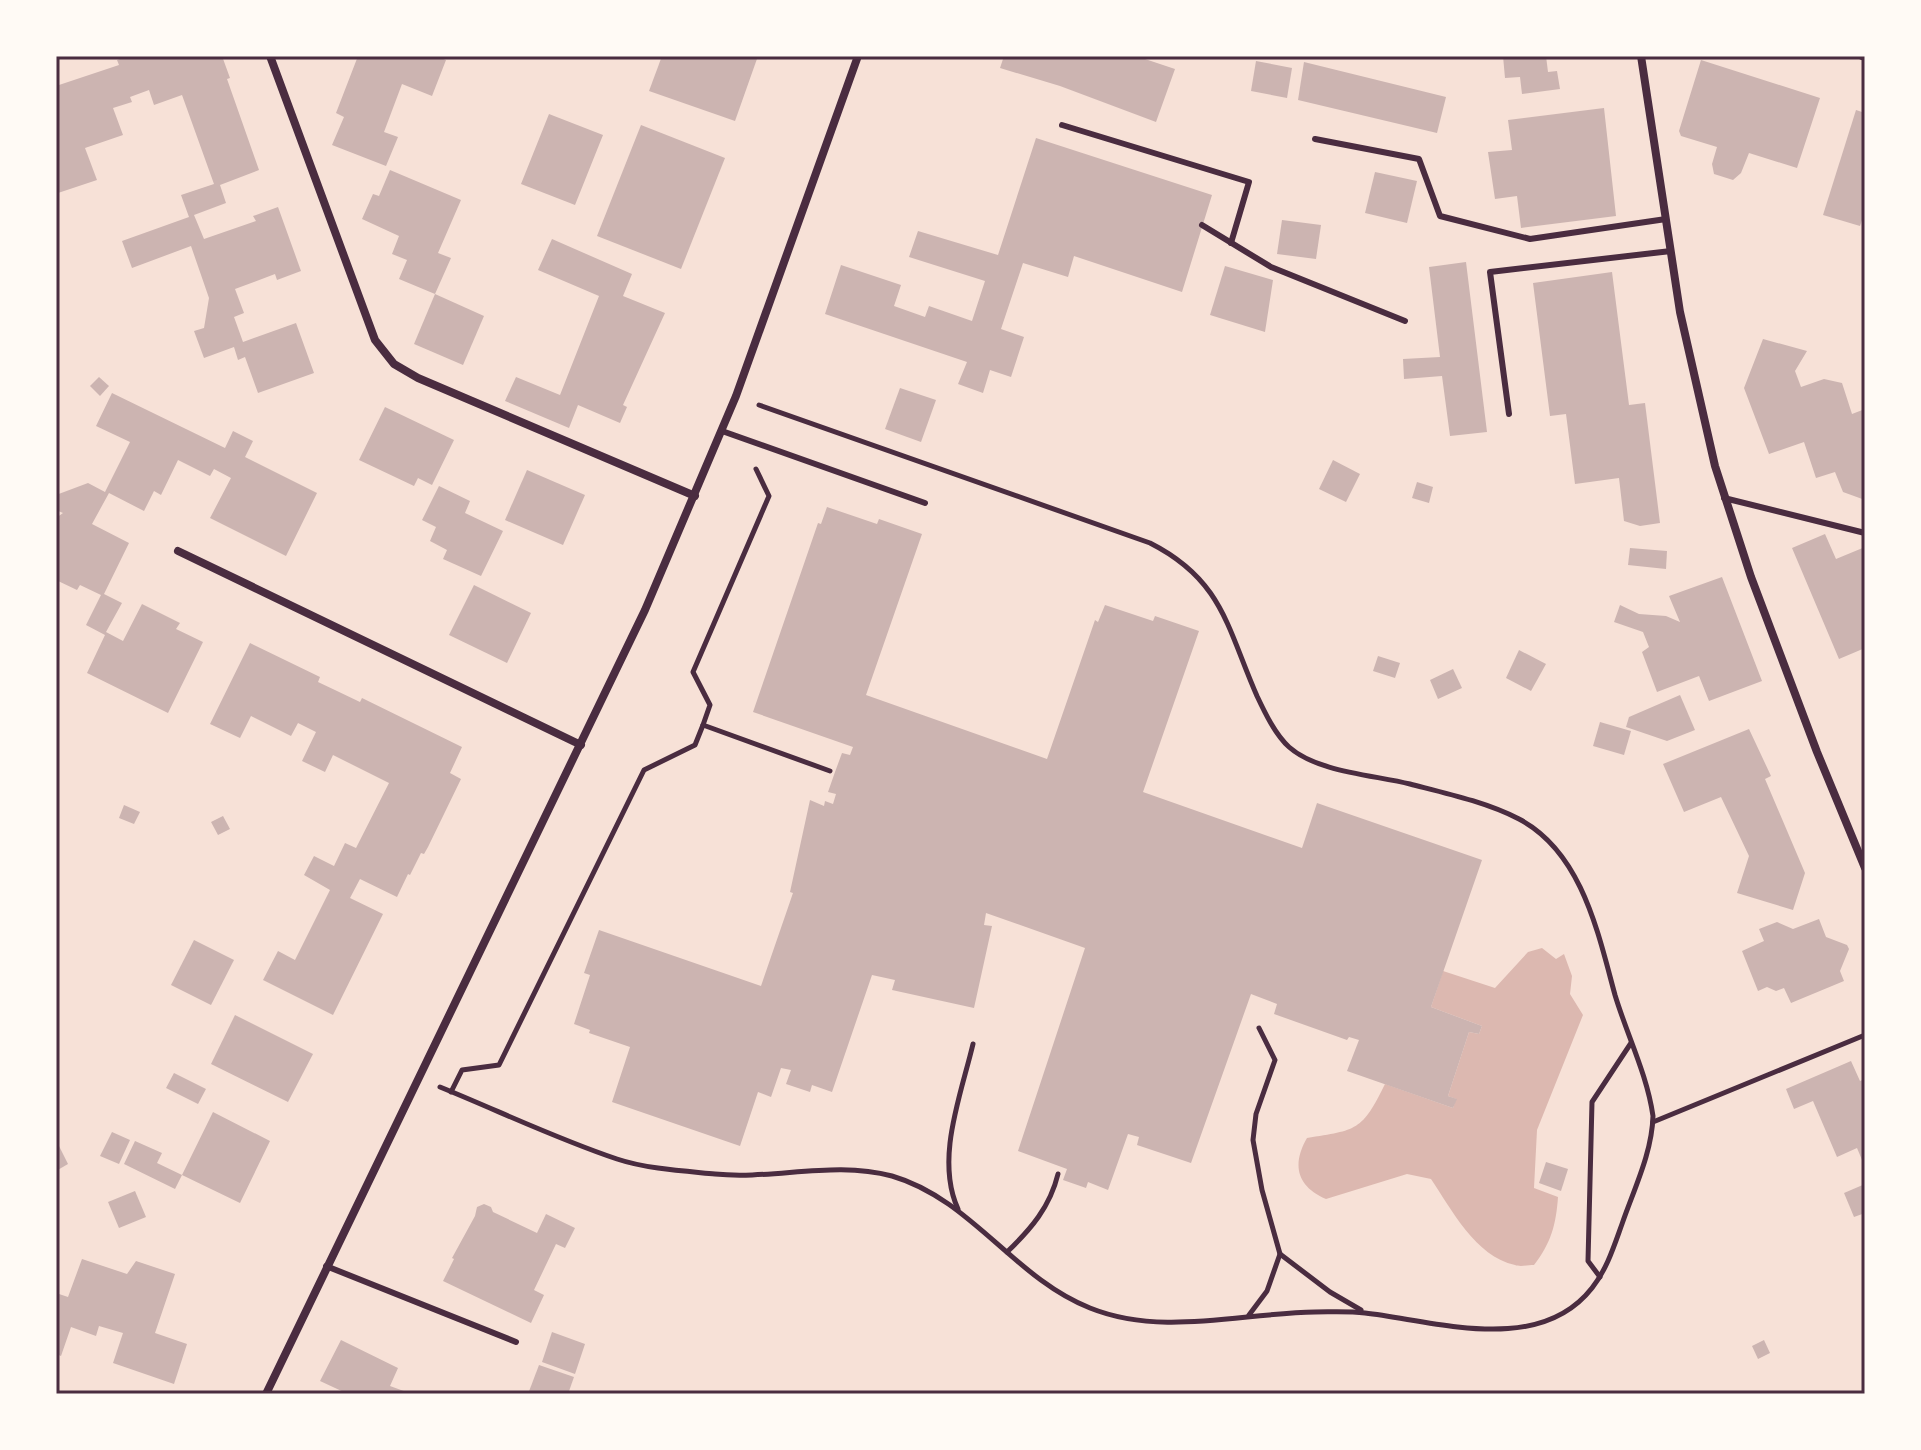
<svg xmlns="http://www.w3.org/2000/svg" width="1921" height="1450" font-family="'Alegreya Sans',sans-serif">
<style>
.water{fill:#dcb8b0}
.building{fill:#ccb4b1}
.lines{fill:none;stroke-linecap:round;stroke-linejoin:round}
.path{stroke:#4a2c40;stroke-width:5}
.service{stroke:#4a2c40;stroke-width:6}
.minor{stroke:#4a2c40;stroke-width:8}
.neatline{fill:none;stroke:#4a2c40;stroke-width:3}
</style>
<rect width="100%" height="100%" fill="#f7e1d7"/>
<!-- water -->
<path class="water" d="M1542 948 1556 959 1564 954 1572 976 1570 994 1583 1015 1537 1130 1534 1188 1558 1197C1556 1225 1551 1243 1534 1265 1528 1265 1520 1267 1515 1265 1475 1256 1452 1210 1431 1179L1407 1174 1326 1199C1296 1186 1292 1164 1307 1138 1357 1130 1362 1131 1385 1084L1453 1108 1456 1099 1448 1096 1469 1032 1479 1034 1482 1026 1431 1007 1443 971 1495 988 1528 952Z"/>
<!-- building -->
<g class="building">
<polygon points="130,56 222,56 230,78 227,79 259,170 220,185 226,203 194,215 204,239 256,221 253,216 278,207 301,271 277,280 275,274 235,289 244,313 234,317 243,342 296,323 314,373 258,393 245,357 238,360 234,347 204,358 194,331 204,328 209,298 191,246 132,268 122,241 189,217 181,195 214,184 182,95 154,105 149,90 130,97 132,102 113,108 123,135 85,148 97,180 58,193 56,86 119,65 117,60"/>
<polygon points="358,56 436,56 446,60 432,96 402,84 384,132 398,137 386,166 332,145 344,117 336,113"/>
<polygon points="662,56 758,56 735,121 649,91"/>
<polygon points="1004,56 1136,56 1175,69 1156,122 1060,86 1000,68"/>
<polygon points="1503,56 1546,56 1548,72 1557,71 1560,89 1522,94 1520,77 1505,78"/>
<polygon points="1701,60 1820,98 1797,168 1749,153 1741,173 1733,180 1714,174 1712,164 1717,147 1681,136 1679,131"/>
<polygon points="1256,61 1292,68 1287,98 1251,91"/>
<polygon points="1304,62 1446,97 1437,133 1298,100"/>
<polygon points="1604,108 1616,216 1521,228 1517,196 1495,199 1488,152 1512,150 1508,120"/>
<polygon points="1856,110 1865,113 1865,211 1860,226 1823,215"/>
<polygon points="549,114 603,135 575,205 521,184"/>
<polygon points="641,125 725,158 681,269 597,236"/>
<polygon points="1036,138 1212,195 1182,292 1074,256 1068,277 1023,263 1001,329 1024,337 1011,377 990,370 983,393 958,384 967,362 825,314 841,265 901,285 894,306 925,317 929,306 972,321 985,281 909,257 918,231 998,255"/>
<polygon points="390,170 461,200 438,253 451,258 435,294 399,279 407,260 392,254 399,236 362,219 373,194 379,196"/>
<polygon points="1375,172 1417,181 1407,223 1365,213"/>
<polygon points="1282,220 1321,225 1316,259 1277,254"/>
<polygon points="552,239 632,274 623,296 665,313 623,405 627,407 620,423 578,405 569,428 505,401 516,377 560,395 599,296 538,270"/>
<polygon points="1466,262 1487,432 1450,436 1442,376 1404,379 1403,359 1440,357 1429,267"/>
<polygon points="1225,266 1273,280 1265,332 1210,315"/>
<polygon points="1612,272 1629,405 1645,403 1660,523 1640,526 1624,521 1619,478 1575,484 1566,414 1550,416 1533,283"/>
<polygon points="435,294 484,316 463,365 414,344"/>
<polygon points="1763,339 1807,351 1795,371 1801,387 1824,379 1842,383 1852,414 1865,409 1865,500 1843,492 1835,472 1816,478 1804,442 1769,454 1744,388"/>
<polygon points="99,377 109,386 100,396 90,386"/>
<polygon points="900,388 936,400 921,442 885,429"/>
<polygon points="112,393 225,448 233,431 253,441 245,457 317,493 286,556 210,518 231,478 214,469 210,476 178,460 161,495 154,491 144,511 109,493 92,524 129,543 104,594 122,603 106,632 123,641 142,604 180,623 176,629 203,642 168,713 87,673 105,635 86,625 101,595 80,585 77,590 56,580 56,518 63,513 56,510 56,495 88,483 105,492 130,442 96,426"/>
<polygon points="385,407 454,440 432,485 418,478 414,486 359,460"/>
<polygon points="1333,460 1360,474 1346,502 1319,489"/>
<polygon points="527,470 585,495 563,545 505,520"/>
<polygon points="1417,482 1433,487 1429,503 1412,498"/>
<polygon points="439,486 470,501 465,513 503,531 481,576 443,559 447,550 430,541 436,527 422,520"/>
<polygon points="827,507 877,524 879,519 922,534 866,695 1047,759 1095,620 1098,622 1105,605 1153,621 1155,616 1199,631 1143,792 1302,848 1317,803 1482,860 1431,1007 1482,1026 1479,1034 1469,1032 1448,1096 1457,1099 1453,1108 1347,1071 1359,1040 1349,1037 1347,1040 1274,1014 1277,1004 1251,994 1191,1163 1137,1145 1139,1137 1128,1134 1108,1190 1088,1182 1086,1188 1063,1180 1067,1169 1018,1151 1085,948 986,913 984,925 992,926 974,1008 892,990 895,980 872,975 832,1092 812,1085 810,1092 786,1084 791,1070 781,1068 771,1097 758,1092 740,1146 612,1102 630,1047 589,1033 590,1030 574,1024 590,975 584,973 599,930 761,986 793,893 790,892 810,800 824,806 825,801 833,804 836,794 828,792 835,772 842,753 850,755 853,747 753,712 818,523 821,524"/>
<polygon points="1825,534 1836,559 1865,547 1865,648 1839,659 1792,548"/>
<polygon points="1630,548 1667,551 1666,569 1628,565"/>
<polygon points="1722,577 1762,681 1709,701 1699,676 1657,692 1642,652 1649,647 1643,632 1614,622 1620,605 1639,614 1666,616 1680,622 1669,596"/>
<polygon points="474,585 531,613 507,663 449,635"/>
<polygon points="250,643 320,677 318,682 337,691 360,702 362,698 462,747 450,773 461,779 428,847 424,854 421,853 410,875 408,874 397,897 360,879 350,898 383,914 333,1015 263,980 278,951 295,960 330,890 304,875 314,856 334,866 345,843 356,848 389,783 333,755 325,772 302,761 316,732 298,723 291,736 251,716 240,738 210,724"/>
<polygon points="1519,650 1546,664 1531,691 1506,678"/>
<polygon points="1378,656 1400,663 1395,678 1373,671"/>
<polygon points="1453,669 1462,688 1438,699 1430,680"/>
<polygon points="1680,695 1695,730 1667,741 1626,727 1629,717"/>
<polygon points="1600,722 1631,731 1624,755 1593,746"/>
<polygon points="1749,729 1771,776 1765,779 1805,873 1793,910 1737,893 1749,856 1721,797 1684,812 1663,764"/>
<polygon points="124,805 140,812 134,824 119,818"/>
<polygon points="223,816 230,829 218,835 211,822"/>
<polygon points="1819,919 1826,937 1847,945 1849,949 1840,971 1844,981 1791,1003 1784,988 1776,991 1767,987 1758,991 1742,951 1764,941 1759,929 1777,922 1793,929"/>
<polygon points="194,940 234,960 211,1005 171,985"/>
<polygon points="235,1015 313,1054 288,1102 211,1064"/>
<polygon points="1851,1061 1860,1081 1865,1079 1865,1167 1857,1148 1837,1157 1813,1101 1794,1109 1786,1089"/>
<polygon points="174,1073 206,1089 198,1104 166,1088"/>
<polygon points="213,1112 270,1141 240,1203 182,1175 175,1189 124,1164 135,1141 162,1153 157,1163 182,1175"/>
<polygon points="112,1132 130,1140 119,1164 100,1156"/>
<polygon points="56,1140 68,1164 56,1171"/>
<polygon points="1546,1162 1568,1169 1561,1191 1539,1183"/>
<polygon points="1865,1184 1865,1213 1854,1217 1844,1193"/>
<polygon points="135,1191 146,1217 119,1228 108,1202"/>
<polygon points="484,1204 491,1207 493,1212 537,1233 546,1214 575,1228 565,1248 556,1244 534,1290 544,1295 531,1323 443,1281 454,1259 452,1258 475,1216 477,1207"/>
<polygon points="82,1259 127,1274 136,1261 175,1274 155,1333 187,1344 174,1384 113,1363 123,1333 99,1326 96,1336 71,1327 61,1356 56,1354 56,1293 68,1297"/>
<polygon points="552,1332 585,1344 575,1374 542,1362"/>
<polygon points="341,1340 398,1368 390,1386 412,1394 348,1394 320,1381"/>
<polygon points="1764,1340 1770,1353 1758,1359 1752,1346"/>
<polygon points="539,1365 574,1377 568,1394 528,1394"/>
</g>
<g class="lines">
<!-- path -->
<g class="path">
<polyline points="756,469 769,496 693,672 710,705 703,725 830,771"/>
<path d="M440 1087C499 1111 557 1139 617 1159 647 1169 684 1171 715 1174 774 1180 834 1160 892 1176 971 1199 1014 1278 1090 1308 1162 1337 1241 1313 1315 1312 1332 1312 1348 1311 1365 1313 1436 1321 1539 1356 1592 1288 1607 1269 1614 1246 1622 1224 1634 1189 1652 1153 1653 1116 1647 1074 1627 1035 1615 995 1598 933 1582 852 1519 819 1486 802 1445 793 1410 784 1374 775 1317 772 1289 747 1275 734 1265 713 1257 696 1227 628 1223 580 1150 543L759 405"/>
<polyline points="451,1092 462,1070 499,1065 644,770 695,745 703,725"/>
<polyline points="1653,1122 1865,1035"/>
<path d="M958 1209C935 1159 961 1095 973 1044"/>
<path d="M1007 1252C1031 1229 1050 1207 1058 1174"/>
<polyline points="1280,1254 1330,1292 1361,1310"/>
<polyline points="1600,1277 1588,1261 1592,1102 1631,1043"/>
<polyline points="1249,1315 1267,1291 1280,1254 1262,1190 1253,1140 1256,1114 1275,1060 1259,1028"/>
</g>
<!-- service -->
<g class="service">
<polyline points="1062,125 1249,182 1231,243"/>
<polyline points="1315,139 1419,159 1440,216 1530,239 1666,219"/>
<polyline points="1202,225 1271,267 1405,321"/>
<polyline points="1509,414 1490,272 1671,251"/>
<polyline points="722,431 925,503"/>
<polyline points="1724,498 1865,533"/>
<polyline points="326,1266 516,1342"/>
</g>
<!-- minor -->
<g class="minor">
<polyline points="270,56 375,340 394,364 418,378 695,496"/>
<polyline points="1641,56 1680,312 1715,466 1751,577 1817,752 1865,868"/>
<polyline points="1862,56 1865,57"/>
<polyline points="178,551 581,745"/>
<polyline points="266,1394 645,610 736,396 858,56"/>
</g>
</g>
<!-- border -->
<rect width="1921" height="1450" fill="none" stroke="#fffaf5" stroke-width="116"/>
<rect x="58" y="58" width="1805" height="1334" class="neatline"/>
</svg>
